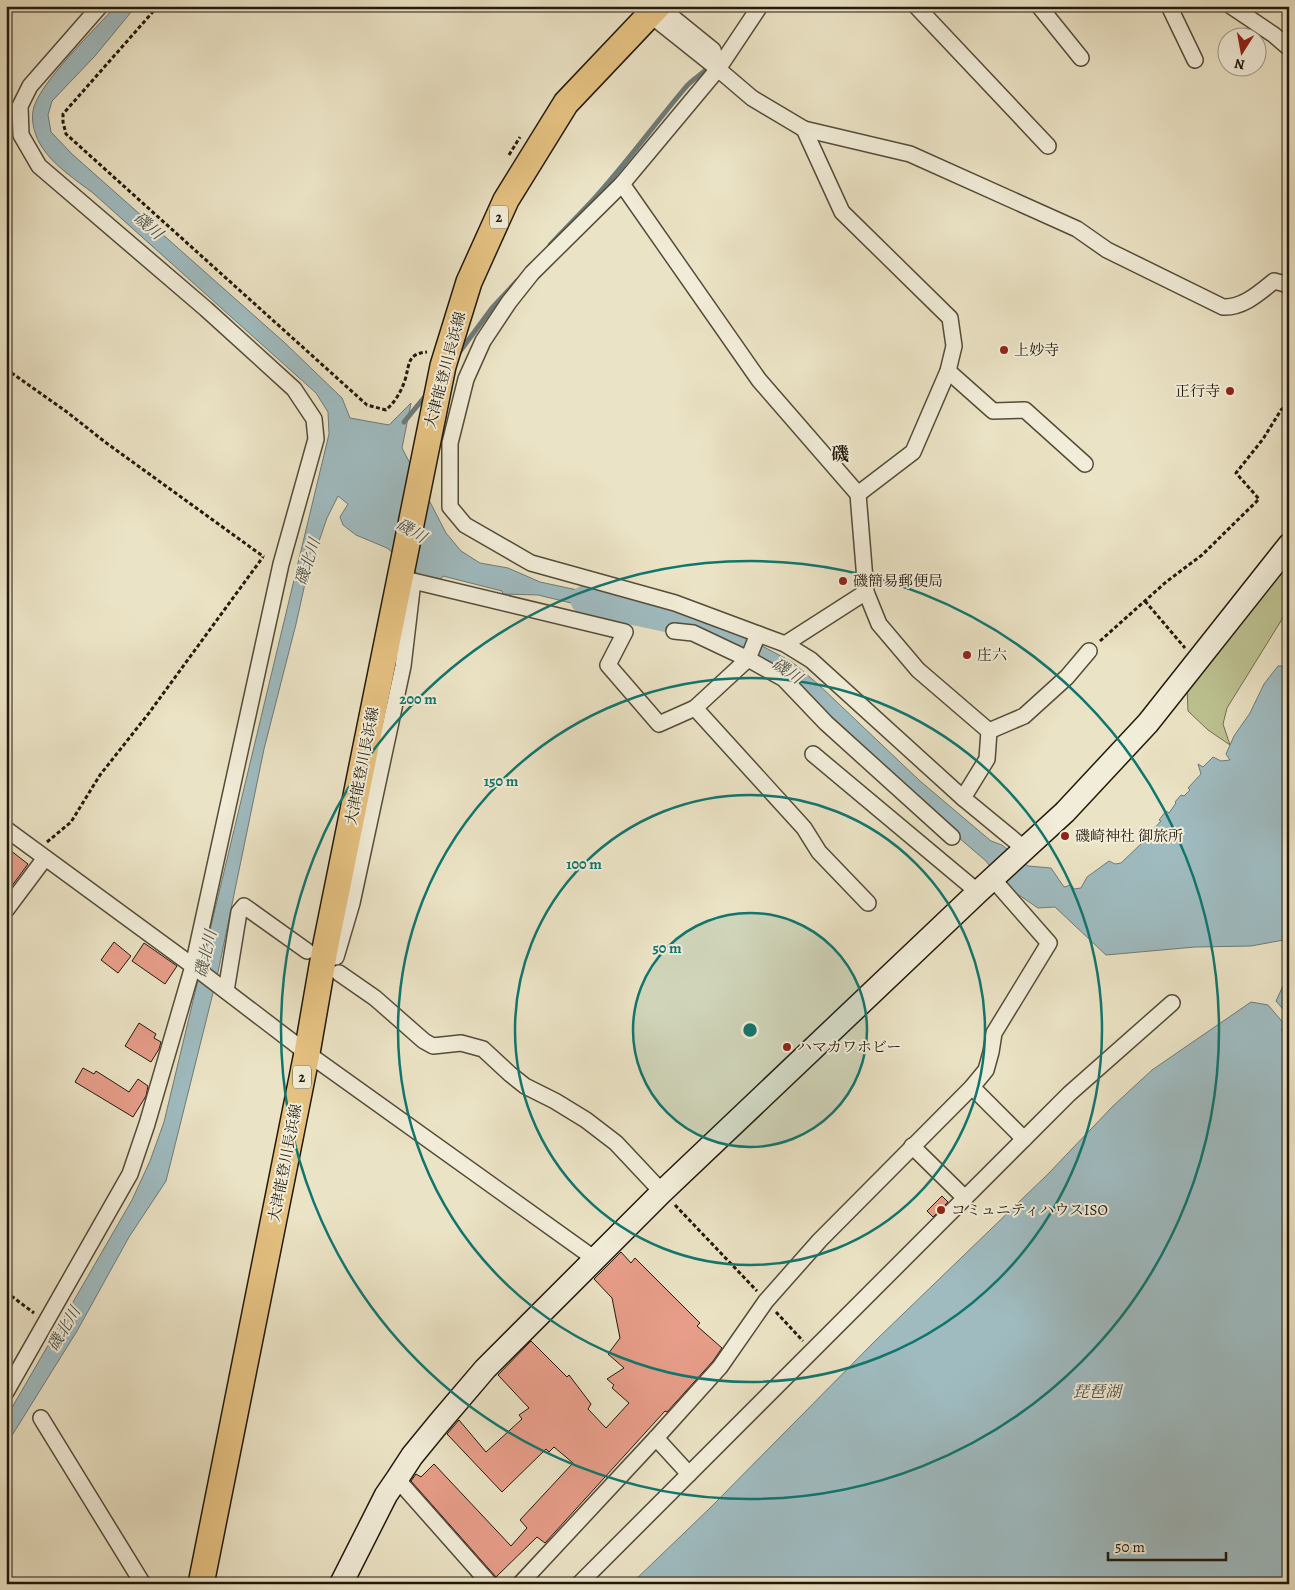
<svg xmlns="http://www.w3.org/2000/svg" width="1295" height="1590" font-family="Alegreya,'Noto Serif JP',serif">
<style>
.green{fill:#bdc291;stroke:#706e4e}
.water{fill:#9fbbc0;stroke:#6d7a78}
.lines{fill:none;stroke-linecap:round;stroke-linejoin:round}
.stream{stroke:#6d7a78;stroke-width:5}
.river{stroke:#9fbbc0;stroke-width:29}
.building{fill:#e79d89;stroke:#22190c}
.street-casing{stroke:#544c3a;stroke-width:18}
.secondary-casing{stroke:#22190c;stroke-width:25}
.primary-casing{stroke:#22190c;stroke-width:28}
.path{stroke:#22190c;stroke-width:3;stroke-dasharray:4 2.5;stroke-linecap:butt}
.street{stroke:#f2edd9;stroke-width:15}
.secondary{stroke:#f2edd9;stroke-width:22}
.primary{stroke:#e6c282;stroke-width:25}
.ring{fill:none;stroke:#0f766e;stroke-width:2.5}
.poi-dot{fill:#8f2418;stroke:#f2edd9;stroke-width:2}
.labels{text-anchor:middle;dominant-baseline:central;stroke-width:4;stroke-linejoin:round;paint-order:stroke}
.shield{fill:#f2edd9;stroke:#60594a;stroke-width:1}
.shield-label{font-size:14px;font-weight:bold;fill:#22190c}
.poi-label{font-size:15px;fill:#22190c;stroke:#f2edd9;text-anchor:start}
.street-label{font-size:15px;fill:#22190c;stroke:#f2edd9}
.water-label{font-size:16px;font-style:italic;fill:#4e524b;stroke:#f2edd9}
.quarter-label{font-size:18px;font-weight:bold;fill:#22190c;stroke:#f2edd9}
.centre{fill:#0f766e;stroke:#f2edd9;stroke-width:2.5}
.ring-label{font-size:15px;text-anchor:middle;font-weight:bold;fill:#0f766e;stroke:#f2edd9;stroke-width:4;stroke-linejoin:round;paint-order:stroke}
</style>
<rect width="100%" height="100%" fill="#ebe3c5"/>
<filter id="stains"><feTurbulence type="fractalNoise" baseFrequency=".004" numOctaves="4"/><feColorMatrix values="0 0 0 0 .2 0 0 0 0 .09 0 0 0 0 .02 0 0 0 .5 -.17"/></filter>
<radialGradient id="worn" r=".72"><stop offset=".6" stop-color="#630" stop-opacity="0"/><stop offset="1" stop-color="#630" stop-opacity=".3"/></radialGradient>
<!-- green -->
<polygon class="green" points="1289,558 1289,608 1227,708 1223,724 1230,745 1208,730 1188,711 1187,686"/>
<!-- water -->
<g class="water">
<path d="M116 6H136L95 56 52 101 48 115 51 132 72 154 285 343 342 398 350 418 389 425 411 403 402 448 446 533 461 551 480 563 508 568 540 582 610 597 609 601 624 604 621 615 538 595 503 594 502 591 443 576 441 579 418 574 387 548 356 535 343 525 340 517 348 504 338 496 327 518 306 579 296 624 264 749 217 977 166 1181 129 1237 77 1331 6 1445V1418L132 1200 150 1161 164 1122 329 434 328 412 316 393 93 193C77 181 52 164 42 147 35 137 31 122 33 111 36 86 97 27 116 6Z"/>
<polygon points="651,609 688,617 737,635 764,647 792,662 819,685 920,781 991,841 1002,845 1028,866 1051,868 1064,887 1071,885 1074,889 1081,888 1087,877 1109,861 1115,864 1121,863 1144,841 1143,839 1150,830 1152,831 1161,821 1159,820 1166,811 1169,813 1176,803 1175,802 1181,795 1184,796 1190,790 1188,788 1201,774 1198,764 1203,767 1213,757 1221,761 1230,760 1226,754 1234,736 1250,713 1264,684 1278,666 1285,666 1289,662 1289,939 1251,946 1195,947 1106,955 1055,907 1038,908 1004,885 986,861 924,808 791,680 686,629 648,621"/>
<polygon points="1289,973 1289,1016 1276,1001"/>
<polygon points="1251,1002 1268,1005 1286,1026 1281,1030 1289,1036 1289,1584 631,1584 710,1508 875,1341 1048,1174 1113,1106 1152,1070"/>
</g>
<g class="lines">
<!-- stream -->
<g class="stream">
<path d="M550 245C564 230 578 216 592 201 625 165 653 126 685 88 692 79 702 75 710 66"/>
<polyline points="458,354 492,308 517,281"/>
<polyline points="404,422 427,394"/>
</g>
<!-- river -->
<polyline class="river" points="585,600 688,622"/>
</g>
<!-- building -->
<g class="building">
<polygon points="6,847 28,864 6,894"/>
<polygon points="114,942 131,956 118,973 101,960"/>
<polygon points="144,943 177,966 165,984 132,961"/>
<polygon points="139,1023 156,1034 154,1038 161,1042 159,1049 151,1062 125,1046"/>
<polygon points="83,1068 94,1074 96,1071 129,1092 138,1079 148,1086 146,1096 133,1117 75,1082"/>
<polygon points="942,1196 948,1202 933,1217 927,1211"/>
<polygon points="621,1252 631,1263 635,1258 700,1323 697,1326 722,1348 713,1361 667,1412 665,1411 545,1543 537,1537 496,1577 411,1481 416,1474 421,1477 434,1464 511,1546 527,1528 520,1520 573,1463 554,1447 549,1452 546,1449 502,1492 447,1434 459,1420 486,1452 522,1419 519,1415 529,1408 498,1375 531,1341 567,1377 569,1375 591,1404 588,1409 606,1428 629,1403 612,1388 614,1385 607,1379 624,1368 608,1354 620,1338 612,1298 594,1279"/>
</g>
<g class="lines">
<defs>
<g id="street">
<path d="M639 6 718 69 752 98 804 129 910 154 1077 229 1107 250 1223 307C1243 308 1259 293 1274 281L1289 285"/>
<polyline points="760,6 718,69 622,184 532,273 509,302 483,341 466,379 450,443 450,507 465,525 531,563 675,603 785,644 811,660 963,798 1025,849"/>
<polyline points="916,6 1048,146"/>
<polyline points="1039,6 1081,58"/>
<polyline points="1169,6 1195,60"/>
<polyline points="1231,6 1274,35 1289,48"/>
<polyline points="671,16 713,50 718,69"/>
<polyline points="622,184 759,380 858,494 913,452 948,371 954,346 950,318 842,212 804,129"/>
<polyline points="948,371 993,411 1025,410 1085,464"/>
<polyline points="866,592 879,624 918,670 989,731 1024,716 1067,677 1089,651"/>
<polyline points="674,631 693,633 748,659 784,679 826,723 952,837"/>
<polyline points="758,634 748,659 695,708 804,828 819,852 868,903"/>
<polyline points="785,644 866,592 858,494"/>
<polyline points="813,754 978,892"/>
<polyline points="963,798 987,759 989,731"/>
<polyline points="6,829 193,966 307,1053 595,1259"/>
<polyline points="6,910 45,858"/>
<polyline points="336,957 352,903 403,666 413,581 625,632 608,665 659,724 695,708"/>
<polyline points="339,973 375,998 424,1041 433,1046 461,1043 483,1049 510,1074 525,1086 555,1101 586,1120 616,1143 662,1192"/>
<polyline points="226,991 239,912 244,906 307,951"/>
<polyline points="972,1087 1024,1139"/>
<polyline points="912,1146 965,1198"/>
<polyline points="6,1392 130,1174 147,1124 193,966 281,564 316,439 314,419 294,389 206,309 39,166 21,135 20,106 30,86 100,6"/>
<polyline points="41,1418 143,1584"/>
<polyline points="656,1438 689,1474"/>
<polyline points="397,1479 490,1584"/>
<polyline points="520,1584 656,1438 720,1367 766,1301 820,1240 972,1087 986,1070 991,1052 994,1033 1049,943 992,878"/>
<polyline points="579,1584 1069,1094 1172,1003"/>
</g>
<polyline id="secondary" points="341,1584 386,1495 397,1479 412,1456 439,1423 485,1369 662,1192 978,892 1065,812 1148,723 1289,545"/>
<polyline id="primary" points="201,1584 307,1053 325,949 443,366 469,282 506,200 566,103 658,6"/>
</defs>
<!-- street casing -->
<use href="#street" class="street-casing"/>
<!-- secondary casing -->
<use href="#secondary" class="secondary-casing"/>
<!-- primary casing -->
<use href="#primary" class="primary-casing"/>
<!-- path -->
<g class="path">
<path d="M158 6 63 114V122L66 134 367 405 386 410C395 402 401 392 405 380 410 363 407 354 427 352"/>
<polyline points="509,155 520,137"/>
<polyline points="6,369 67,412 105,442 264,557"/>
<polyline points="1145,601 1185,648"/>
<polyline points="1100,641 1166,582 1202,555 1259,499 1236,473 1263,439 1281,410 1289,403"/>
<polyline points="47,842 71,822 100,775 149,713 263,557"/>
<polyline points="675,1205 757,1291"/>
<polyline points="6,1292 34,1313"/>
<polyline points="776,1312 803,1341"/>
</g>
<!-- street -->
<use href="#street" class="street"/>
<!-- secondary -->
<use href="#secondary" class="secondary"/>
<!-- primary -->
<use href="#primary" class="primary"/>
</g>
<!-- distance rings -->
<circle cx="750" cy="1030" r="117" fill="#0f766e" fill-opacity=".12"/>
<g class="ring">
<circle cx="750" cy="1030" r="117"/>
<circle cx="750" cy="1030" r="235"/>
<circle cx="750" cy="1030" r="352"/>
<circle cx="750" cy="1030" r="469"/>
</g>
<!-- markers -->
<g class="poi-dot">
<circle cx="1004" cy="350" r="5"/>
<circle cx="1230" cy="391" r="5"/>
<circle cx="843" cy="581" r="5"/>
<circle cx="967" cy="655" r="5"/>
<circle cx="1065" cy="836" r="5"/>
<circle cx="787" cy="1047" r="5"/>
<circle cx="941" cy="1210" r="5"/>
</g>
<g class="labels">
<!-- shield labels -->
<g class="shield">
<rect x="490" y="205.5" width="18" height="23" rx="4"/>
<rect x="293" y="1065.5" width="18" height="23" rx="4"/>
</g>
<g class="shield-label">
<text x="499" y="217">2</text>
<text x="302" y="1077">2</text>
</g>
<!-- poi labels -->
<g class="poi-label">
<text x="1014" y="350">上妙寺</text>
<text x="1220" y="391" text-anchor="end">正行寺</text>
<text x="853" y="581">磯簡易郵便局</text>
<text x="977" y="655">庄六</text>
<text x="1075" y="836">磯崎神社 御旅所</text>
<text x="797" y="1047">ハマカワホビー</text>
<text x="951" y="1210">コミュニティハウスISO</text>
</g>
<!-- street labels -->
<g class="street-label">
<text transform="translate(445 370) rotate(-75)">大津能登川長浜線</text>
<text transform="translate(362 766) rotate(-79)">大津能登川長浜線</text>
<text transform="translate(285 1163) rotate(-79)">大津能登川長浜線</text>
</g>
<!-- water labels -->
<g class="water-label">
<text transform="translate(148 226) rotate(41)">磯川</text>
<text transform="translate(411 531) rotate(30)">磯川</text>
<text transform="translate(308 562) rotate(-72)">磯北川</text>
<text transform="translate(787 671) rotate(35)">磯川</text>
<text transform="translate(206 954) rotate(-77)">磯北川</text>
<text transform="translate(64 1329) rotate(-59)">磯北川</text>
<text x="1097" y="1392">琵琶湖</text>
</g>
<!-- quarter labels -->
<g class="quarter-label">
<text x="840" y="454">磯</text>
</g>
</g>
<circle cx="750" cy="1030" r="8" class="centre"/>
<g class="ring-label">
<text x="418" y="704">200 m</text>
<text x="501" y="786">150 m</text>
<text x="584" y="869">100 m</text>
<text x="667" y="953">50 m</text>
</g>
<!-- margin -->
<rect width="1295" height="1590" fill="none" stroke="#ebe3c5" stroke-width="25"/>
<rect x="8" y="8" width="1280" height="1575" fill="none" stroke="#22190c" stroke-width="2.5"/>
<rect x="12" y="12" width="1270" height="1565" fill="none" stroke="#22190c"/>
<!-- north arrow -->
<g transform="translate(1242 52) rotate(191)"><circle r="24" fill="#f2edd9" stroke="#9f9887"/>
<path d="M0-4L9 19L0 12L-9 19Z" fill="#8f2418"/>
<text y="-8" font-size="14" font-weight="bold" text-anchor="middle" fill="#22190c">N</text>
</g>
<!-- scale -->
<path d="M1108 1552v8h118v-8" fill="none" stroke="#22190c" stroke-width="2.5"/>
<text x="1115" y="1552" font-size="15" fill="#22190c" stroke="#f2edd9" stroke-width="4" paint-order="stroke">50 m</text>
<rect width="100%" height="100%" filter="url(#stains)"/>
<rect width="100%" height="100%" fill="url(#worn)"/>
</svg>
